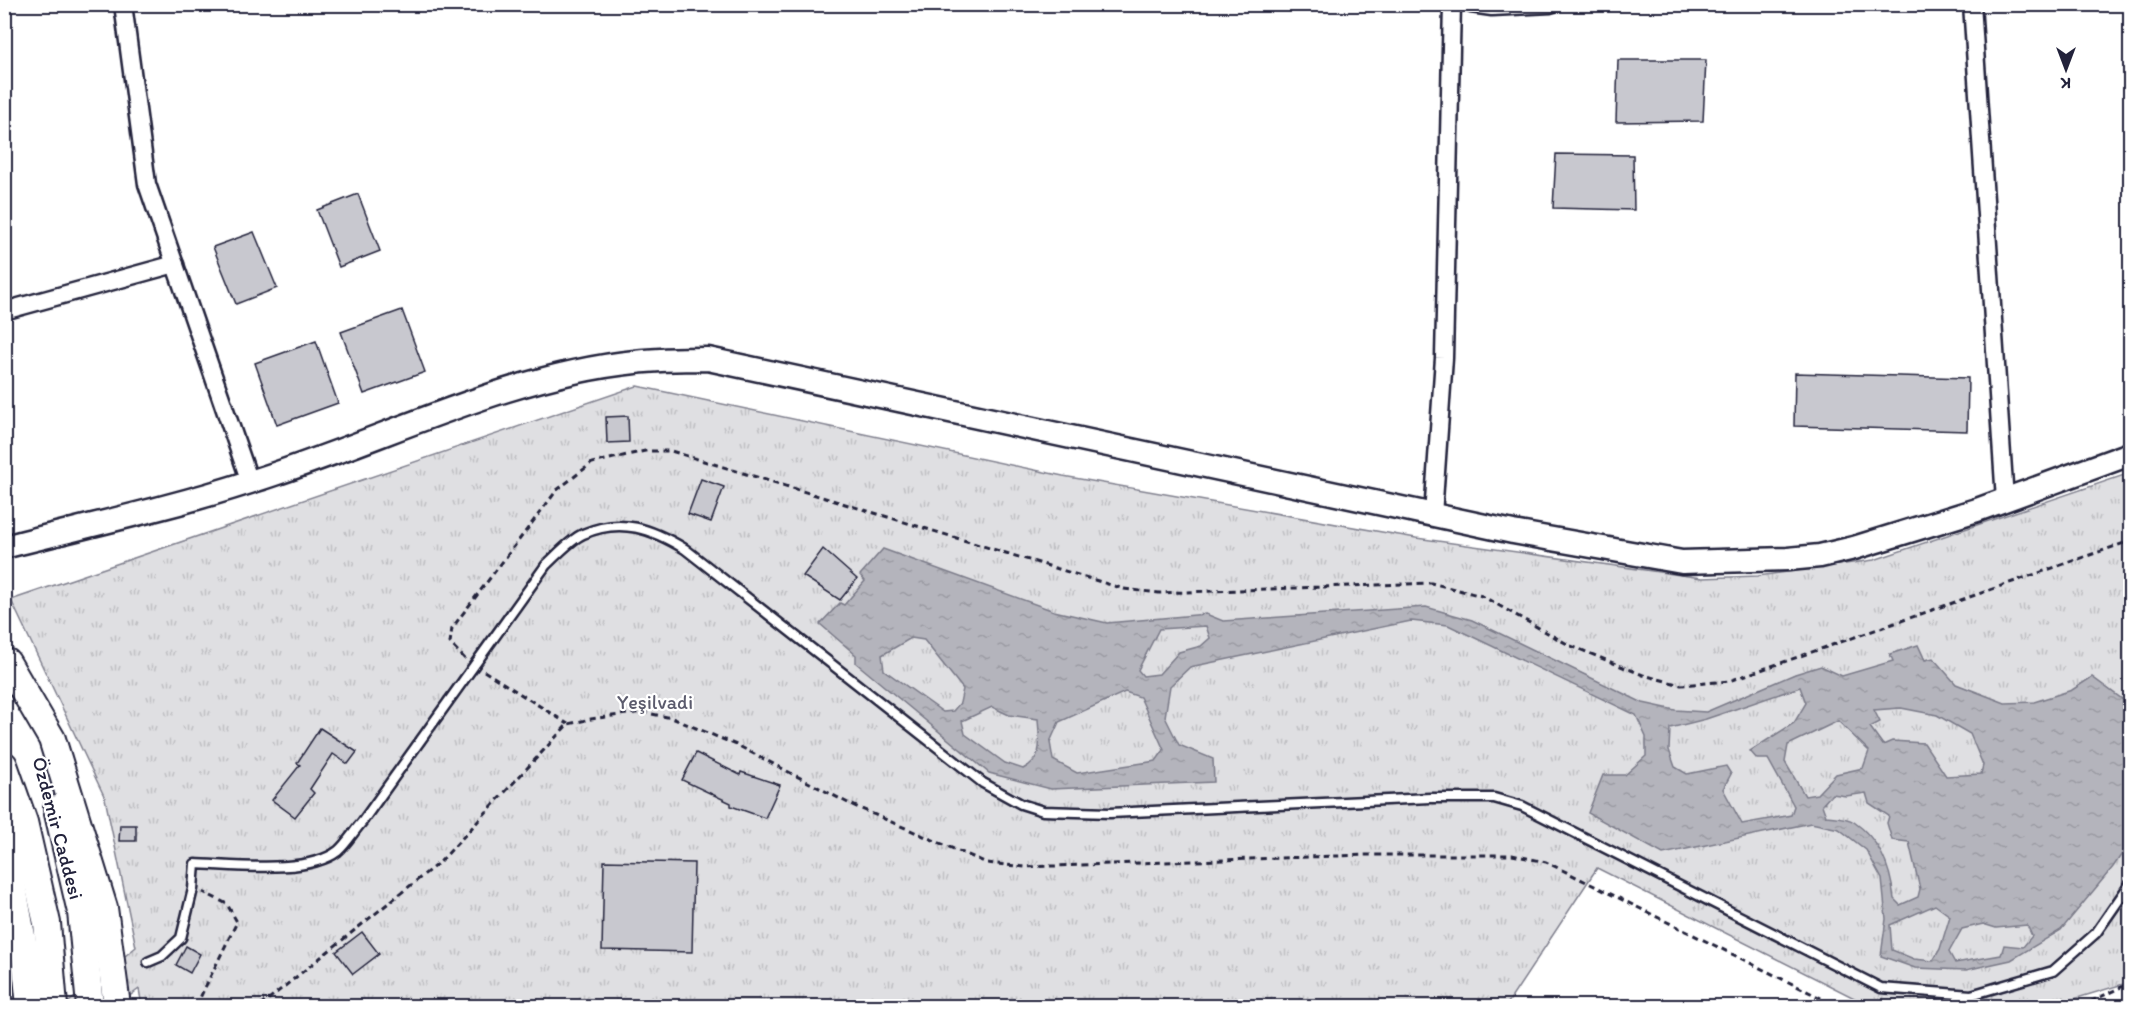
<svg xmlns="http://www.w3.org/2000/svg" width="2135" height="1011" font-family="Itim,sans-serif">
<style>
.park{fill:url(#park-tufts);stroke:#80808e;stroke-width:1.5}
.water{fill:url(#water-ripples);stroke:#7a7a88;stroke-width:1.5;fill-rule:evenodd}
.building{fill:#c8c8cf;stroke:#22223b;stroke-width:1.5}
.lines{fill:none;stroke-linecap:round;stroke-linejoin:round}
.lane-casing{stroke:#22223b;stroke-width:13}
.street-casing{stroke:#22223b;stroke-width:21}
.secondary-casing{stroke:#22223b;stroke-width:27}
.primary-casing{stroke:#22223b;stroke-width:30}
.path{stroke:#22223b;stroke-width:3;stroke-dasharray:6 4.5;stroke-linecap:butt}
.lane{stroke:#fff;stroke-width:8}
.street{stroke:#fff;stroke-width:16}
.secondary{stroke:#fff;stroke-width:22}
.primary{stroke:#fff;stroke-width:26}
.labels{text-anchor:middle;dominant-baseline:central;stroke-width:4.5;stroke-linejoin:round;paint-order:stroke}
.park-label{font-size:20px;fill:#5b5b6d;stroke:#fff}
.street-label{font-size:20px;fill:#22223b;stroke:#fff}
</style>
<defs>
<pattern id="park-tufts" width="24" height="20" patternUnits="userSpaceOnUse" patternTransform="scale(1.5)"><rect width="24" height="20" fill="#dfdfe2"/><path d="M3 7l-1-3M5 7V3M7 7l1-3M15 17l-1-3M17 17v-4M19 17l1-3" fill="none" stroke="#bfbfc3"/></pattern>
<pattern id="water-ripples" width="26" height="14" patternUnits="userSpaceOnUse" patternTransform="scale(1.5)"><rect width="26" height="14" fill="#b4b4bc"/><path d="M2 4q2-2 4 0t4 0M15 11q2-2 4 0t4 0" fill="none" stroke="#9a9aa2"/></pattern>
</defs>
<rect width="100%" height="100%" fill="#fff"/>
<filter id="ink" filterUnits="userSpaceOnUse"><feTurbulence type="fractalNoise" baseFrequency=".0167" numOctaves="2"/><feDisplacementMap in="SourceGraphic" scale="12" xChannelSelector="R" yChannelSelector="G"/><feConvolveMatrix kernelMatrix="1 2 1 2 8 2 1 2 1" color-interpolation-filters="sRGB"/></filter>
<g filter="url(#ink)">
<!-- park -->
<polygon class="park" points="637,386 1063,476 1416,538 1702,578 1758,576 1874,560 2130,473 2130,982 2051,1006 1870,1006 1597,868 1506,1006 142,1006 139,989 116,1006 64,1006 136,947 105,798 11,600"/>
<!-- water -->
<path class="water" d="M883 549 1054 611 1107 623 1206 614 1223 621 1426 607 1472 620 1643 703 1675 710 1706 712 1795 674 1821 666 1842 676 1893 661 1890 654 1918 645 1925 660 1933 658 1956 684 2005 703 2034 702 2072 690 2092 677 2130 705V842L2113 867 2061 930 2011 960 1966 970 1915 968 1881 956 1886 919 1882 879 1866 850 1839 829 1811 823 1663 854 1588 813 1603 775H1625L1646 756V737L1636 715 1448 625 1411 621 1190 667 1170 686 1165 717 1179 745 1213 759 1214 782 1051 789 989 773 856 663V655L820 624 840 603 844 605 865 581 860 575ZM1206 626 1210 638 1201 646 1179 652 1159 674 1143 676 1138 670 1159 629ZM911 638 924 640 963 689 960 703 953 711 943 712 884 670 882 655ZM1800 687 1806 703 1794 723 1750 751 1757 759H1768L1794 806 1791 815 1742 824 1723 789 1731 774 1726 766 1687 774 1675 767 1669 750 1670 728 1706 719ZM1125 692 1140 697 1164 750 1156 761 1077 773 1053 760 1050 742 1059 722ZM992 707 1009 715 1038 719C1039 740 1045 757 1023 769L1005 763 965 734 962 721ZM1901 708 1937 715 1970 734 1983 765 1981 774 1946 776 1924 743 1892 741 1883 745 1870 727 1880 722 1874 710ZM1838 721 1869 751 1863 768 1836 774 1817 794 1805 796 1785 762 1788 745ZM1866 793 1869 803 1889 816 1887 823 1892 840 1909 842 1920 889 1918 897 1900 905 1894 899C1891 869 1880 840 1854 822 1847 817 1835 817 1826 816L1822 805 1832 794 1846 796ZM1935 905 1950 916 1940 949 1933 961 1914 959 1892 950 1890 925ZM1983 924 1996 928 2027 925 2032 936 2023 947 2004 945 2001 955 1955 963 1949 952 1962 929Z"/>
<!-- building -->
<g class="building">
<polygon points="1618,60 1706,60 1703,121 1616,122"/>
<polygon points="1556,154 1633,155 1634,210 1553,208"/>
<polygon points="358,194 380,251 339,267 317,210"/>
<polygon points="254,232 277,288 236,304 213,247"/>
<polygon points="402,310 425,372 364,394 341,332"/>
<polygon points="316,341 338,403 277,425 255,363"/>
<polygon points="1795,373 1968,378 1967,431 1794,426"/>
<polygon points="628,416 629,442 607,443 606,417"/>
<polygon points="701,479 724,487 711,522 688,514"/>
<polygon points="823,549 857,579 840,600 803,576"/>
<polygon points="320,728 357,752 348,764 333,754 310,789 314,793 295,817 272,800 300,765 297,763"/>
<polygon points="696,753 740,775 741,772 780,785 765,818 731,806 731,803 682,780"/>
<polygon points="120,825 136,825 136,841 119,841"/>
<polygon points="604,861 694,863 692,952 602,950"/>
<polygon points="362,932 379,954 353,974 336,952"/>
<polygon points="186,946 200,954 190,973 176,965"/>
</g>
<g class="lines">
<defs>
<path id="lane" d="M148 962 162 956 181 938 193 889 195 864C233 865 307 875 338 851 347 843 354 831 362 822L546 565C557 555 570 540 583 534 621 517 652 529 685 549L983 783 1021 804 1043 811 1110 813 1430 798H1494L1522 806 1881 988 1971 995 2053 971 2096 933 2130 884"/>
<g id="street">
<polyline points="123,4 147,184 250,482"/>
<polyline points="1471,4 1492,7 1551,4"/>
<polyline points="1972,4 2005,500"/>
<polyline points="4,311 175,264"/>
<polyline points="1433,515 1444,358 1452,4"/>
</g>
<path id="secondary" d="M4 547C86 526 170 508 250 482 374 444 506 375 635 362 659 359 683 359 708 359L1513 532 1682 562 1788 559 1820 556 1854 548 1977 510 2130 454"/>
<g id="primary">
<polyline points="7,662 52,739 104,908 117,1006"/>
<polyline points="4,765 24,822 47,923 54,1006"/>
<polyline points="57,809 81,912 90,1006"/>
<polyline points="4,839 24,947 30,1006"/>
</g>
</defs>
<!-- lane casing -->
<use href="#lane" class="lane-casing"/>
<!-- street casing -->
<use href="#street" class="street-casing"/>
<!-- secondary casing -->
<use href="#secondary" class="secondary-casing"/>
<!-- primary casing -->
<use href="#primary" class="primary-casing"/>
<!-- path -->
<g class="path">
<polyline points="465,659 450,643 452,628 557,490 592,463 645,451 671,451 1124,589 1159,593 1431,583 1482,596 1569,645 1643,675 1681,685 1729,681 2130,541"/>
<polyline points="484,671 568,724"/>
<polyline points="196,1006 237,922 227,904 203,892"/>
<polyline points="260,1006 441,861 568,724 591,719 642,712 672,718 739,746 850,804 956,850 987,863 1025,867 1365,855 1512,855 1546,862 1837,1006"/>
<polyline points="2081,1006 2130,983"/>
</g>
<!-- lane -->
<use href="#lane" class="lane"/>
<!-- street -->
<use href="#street" class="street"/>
<!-- secondary -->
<use href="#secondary" class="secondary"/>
<!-- primary -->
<use href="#primary" class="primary"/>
</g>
</g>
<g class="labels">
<!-- park labels -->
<g class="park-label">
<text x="655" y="702">Yeşilvadi</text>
</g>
<!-- street labels -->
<g class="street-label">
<text transform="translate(58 828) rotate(75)">Özdemir Caddesi</text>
</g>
</g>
<!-- margin -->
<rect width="2135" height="1011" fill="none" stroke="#fff" stroke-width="24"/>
<rect x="12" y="12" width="2111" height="987" fill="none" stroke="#22223b" stroke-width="2" filter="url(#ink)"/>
<!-- north arrow -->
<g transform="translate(2066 69) rotate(180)" stroke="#ffffff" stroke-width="4.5" paint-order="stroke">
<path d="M0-4.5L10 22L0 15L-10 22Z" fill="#22223b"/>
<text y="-9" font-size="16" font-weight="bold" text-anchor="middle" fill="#22223b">K</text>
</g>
</svg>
